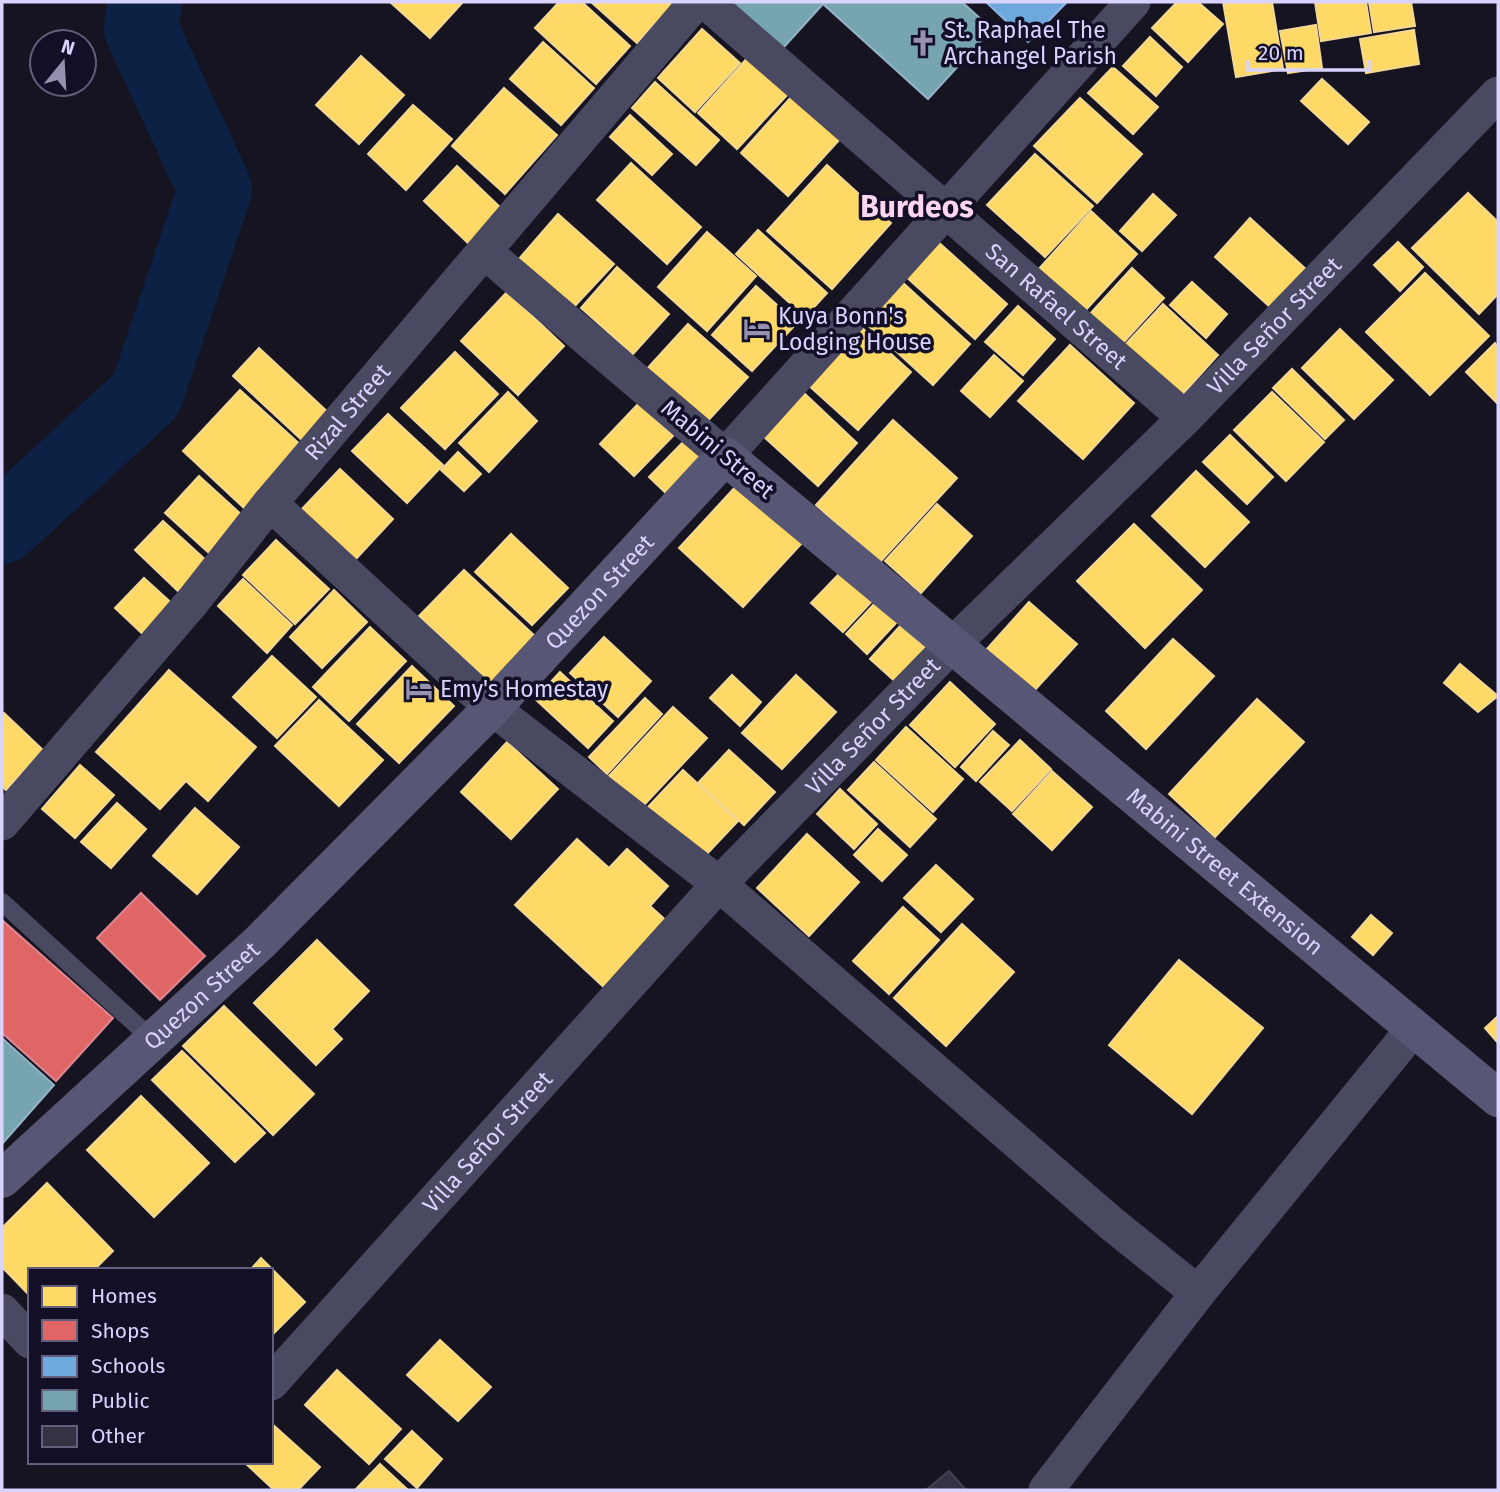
<svg xmlns="http://www.w3.org/2000/svg" width="1500" height="1492" font-family="'Fira Sans',sans-serif">
<style>
.homes{fill:#ffd966;stroke:#f4d894;stroke-width:2}
.shops{fill:#e06666;stroke:#de8794;stroke-width:2}
.schools{fill:#6fa8dc;stroke:#8fb5e6;stroke-width:2}
.public{fill:#76a5af;stroke:#94b3c7;stroke-width:2}
.lines{fill:none;stroke-linecap:round;stroke-linejoin:round}
.river{stroke:#0d2144;stroke-width:74}
.building{fill:#343243;stroke:#433f54;stroke-width:2}
.lane{stroke:#4a4962;stroke-width:18}
.street{stroke:#4a4962;stroke-width:35}
.secondary{stroke:#575674;stroke-width:38}
.labels{text-anchor:middle;dominant-baseline:central;stroke-width:7;stroke-linejoin:round;paint-order:stroke}
.poi-label{font-size:23px;fill:#d9d4ff;stroke:#130f26;text-anchor:start}
.street-label{font-size:23px;fill:#d9d4ff;stroke:#130f26}
.district-label{font-size:30px;font-weight:bold;fill:#ffd6f0;stroke:#130f26}
</style>
<rect width="100%" height="100%" fill="#161421"/>
<!-- homes -->
<g class="homes">
<polygon points="390,2 463,2 430,38"/>
<polygon points="559,2 582,2 630,46 596,84 535,28"/>
<polygon points="591,2 675,2 637,43"/>
<polygon points="1177,2 1198,2 1223,24 1188,62 1152,28"/>
<polygon points="1223,2 1272,2 1283,69 1236,77"/>
<polygon points="1315,2 1366,2 1371,33 1321,41"/>
<polygon points="1369,2 1411,2 1415,26 1374,32"/>
<polygon points="1316,25 1322,68 1288,73 1280,31"/>
<polygon points="702,29 740,63 695,112 658,78"/>
<polygon points="1414,30 1419,64 1366,73 1360,39"/>
<polygon points="1150,37 1182,67 1156,96 1123,66"/>
<polygon points="543,42 594,88 561,125 510,79"/>
<polygon points="750,55 790,92 737,149 698,113"/>
<polygon points="361,56 404,95 359,144 316,105"/>
<polygon points="1113,67 1158,107 1133,134 1088,93"/>
<polygon points="1322,79 1369,122 1348,144 1301,101"/>
<polygon points="655,82 719,140 696,165 632,108"/>
<polygon points="504,88 557,135 505,194 452,146"/>
<polygon points="792,96 840,139 788,196 741,153"/>
<polygon points="1080,98 1142,154 1097,203 1034,146"/>
<polygon points="413,105 452,139 406,190 368,154"/>
<polygon points="630,115 672,154 652,175 610,137"/>
<polygon points="1035,154 1093,206 1045,257 987,205"/>
<polygon points="631,163 701,227 667,264 597,200"/>
<polygon points="827,165 891,223 832,289 767,231"/>
<polygon points="457,166 503,210 469,244 424,201"/>
<polygon points="1468,193 1498,222 1498,294 1479,314 1412,248"/>
<polygon points="1153,194 1176,215 1142,251 1120,231"/>
<polygon points="1091,211 1137,254 1083,313 1037,271"/>
<polygon points="558,214 614,264 572,309 518,260"/>
<polygon points="1250,218 1308,271 1272,309 1215,257"/>
<polygon points="758,230 827,293 805,317 736,254"/>
<polygon points="707,232 756,276 707,331 658,287"/>
<polygon points="936,240 1007,304 975,339 904,275"/>
<polygon points="1398,242 1423,267 1400,291 1374,265"/>
<polygon points="617,267 669,314 633,354 581,308"/>
<polygon points="1132,268 1164,298 1122,344 1089,315"/>
<polygon points="1425,273 1489,336 1430,395 1366,332"/>
<polygon points="901,281 970,344 933,385 864,322"/>
<polygon points="1192,282 1227,314 1206,338 1170,305"/>
<polygon points="756,286 797,323 752,371 712,335"/>
<polygon points="507,292 564,346 518,395 461,341"/>
<polygon points="1163,304 1218,355 1181,396 1125,345"/>
<polygon points="1018,306 1055,339 1023,375 985,342"/>
<polygon points="688,324 748,377 704,425 645,371"/>
<polygon points="860,326 911,372 858,430 807,384"/>
<polygon points="1340,329 1393,380 1354,419 1302,368"/>
<polygon points="1495,343 1498,347 1498,404 1466,372"/>
<polygon points="1070,345 1134,403 1083,459 1018,401"/>
<polygon points="259,348 331,415 304,442 233,376"/>
<polygon points="455,352 498,394 445,449 401,408"/>
<polygon points="994,355 1023,381 990,417 961,391"/>
<polygon points="1292,369 1344,420 1325,439 1273,388"/>
<polygon points="240,390 303,447 245,509 183,451"/>
<polygon points="508,392 537,421 489,472 459,443"/>
<polygon points="1272,392 1324,442 1286,481 1234,430"/>
<polygon points="804,393 857,443 818,486 764,437"/>
<polygon points="639,403 673,436 634,476 600,444"/>
<polygon points="388,414 443,465 407,503 352,451"/>
<polygon points="893,420 957,478 880,562 816,505"/>
<polygon points="1230,435 1273,477 1247,504 1203,462"/>
<polygon points="688,437 708,457 670,497 649,477"/>
<polygon points="458,452 481,474 464,491 441,470"/>
<polygon points="340,469 393,519 354,561 300,511"/>
<polygon points="1196,471 1249,522 1205,567 1152,516"/>
<polygon points="199,476 243,516 209,553 165,513"/>
<polygon points="738,484 802,543 743,607 679,548"/>
<polygon points="937,504 972,536 921,593 885,561"/>
<polygon points="163,521 208,562 179,592 135,550"/>
<polygon points="1134,524 1202,590 1145,648 1077,581"/>
<polygon points="511,534 568,588 532,625 475,572"/>
<polygon points="276,540 329,589 295,624 243,575"/>
<polygon points="464,570 536,637 491,684 419,616"/>
<polygon points="841,572 873,600 843,632 811,603"/>
<polygon points="144,578 177,608 148,639 115,608"/>
<polygon points="243,579 292,625 267,653 218,606"/>
<polygon points="334,590 367,622 322,668 290,637"/>
<polygon points="876,602 897,622 867,654 846,634"/>
<polygon points="1029,602 1077,644 1033,692 986,650"/>
<polygon points="901,625 928,650 898,684 870,659"/>
<polygon points="370,627 406,661 349,721 313,687"/>
<polygon points="604,637 651,681 618,717 570,673"/>
<polygon points="1173,639 1214,676 1146,749 1106,711"/>
<polygon points="272,656 316,697 277,738 233,697"/>
<polygon points="1460,664 1498,696 1478,712 1444,683"/>
<polygon points="412,666 454,706 399,763 357,724"/>
<polygon points="169,670 256,747 208,801 186,781 160,809 96,752"/>
<polygon points="560,672 613,721 588,748 535,699"/>
<polygon points="732,675 761,702 740,726 710,698"/>
<polygon points="796,675 836,712 782,769 742,733"/>
<polygon points="950,682 995,724 955,767 910,725"/>
<polygon points="645,698 662,714 607,774 589,757"/>
<polygon points="1257,699 1304,742 1215,837 1169,794"/>
<polygon points="319,700 383,760 339,806 275,746"/>
<polygon points="673,707 707,738 643,806 609,776"/>
<polygon points="4,713 43,750 6,790 2,786 2,716"/>
<polygon points="906,727 963,779 933,812 876,760"/>
<polygon points="993,731 1009,745 976,781 961,767"/>
<polygon points="1020,740 1051,769 1012,811 980,782"/>
<polygon points="507,742 558,789 511,839 461,792"/>
<polygon points="729,750 775,792 744,825 698,783"/>
<polygon points="874,762 936,819 910,847 848,790"/>
<polygon points="80,765 114,795 75,838 42,809"/>
<polygon points="683,770 738,821 703,858 648,807"/>
<polygon points="1052,771 1092,807 1052,850 1013,814"/>
<polygon points="840,789 877,824 854,849 817,814"/>
<polygon points="117,803 146,829 111,868 81,842"/>
<polygon points="195,808 239,847 197,894 153,856"/>
<polygon points="878,829 907,855 882,881 854,855"/>
<polygon points="807,834 859,882 809,936 757,888"/>
<polygon points="577,839 609,868 627,849 668,886 650,906 670,924 608,991 515,905"/>
<polygon points="936,865 973,899 941,932 904,898"/>
<polygon points="903,907 939,940 889,994 853,961"/>
<polygon points="1371,915 1392,933 1373,955 1352,937"/>
<polygon points="962,924 1014,972 946,1046 894,998"/>
<polygon points="317,940 369,991 332,1029 342,1039 316,1065 254,1003"/>
<polygon points="1179,960 1263,1028 1192,1114 1109,1045"/>
<polygon points="224,1006 314,1094 273,1135 183,1046"/>
<polygon points="1498,1016 1498,1043 1485,1028"/>
<polygon points="182,1051 265,1133 235,1162 152,1080"/>
<polygon points="141,1096 209,1163 154,1217 87,1150"/>
<polygon points="47,1183 113,1251 94,1270 30,1270 30,1296 2,1267 2,1228"/>
<polygon points="261,1258 305,1302 271,1336 271,1270 250,1270"/>
<polygon points="440,1340 491,1387 458,1421 407,1375"/>
<polygon points="337,1370 401,1429 369,1464 305,1405"/>
<polygon points="271,1423 320,1467 298,1490 274,1490 244,1462 271,1462"/>
<polygon points="412,1431 442,1459 417,1488 385,1459"/>
<polygon points="380,1464 408,1490 357,1490 356,1489"/>
</g>
<!-- shops -->
<g class="shops">
<polygon points="141,893 205,956 160,1000 97,938"/>
<polygon points="2,920 113,1018 56,1081 2,1033"/>
</g>
<!-- schools -->
<polygon class="schools" points="986,2 1067,2 1028,42"/>
<!-- public -->
<g class="public">
<polygon points="719,2 962,2 992,29 928,99 823,4 774,58"/>
<polygon points="2,1038 54,1085 2,1144"/>
</g>
<g class="lines">
<!-- river -->
<polyline class="river" points="2,527 146,395 215,189 141,29 145,2"/>
</g>
<!-- building -->
<polygon class="building" points="949,1471 966,1490 926,1490"/>
<g class="lines">
<!-- lane -->
<polyline class="lane" points="2,902 153,1040"/>
<!-- street -->
<g class="street">
<path id="s1" d="M706 2 1185 418"/>
<polyline points="485,252 725,456 1133,2"/>
<polyline points="270,503 492,708 719,884 1112,1224 1198,1293"/>
<path id="s2" d="M2 823 193 601 270 503 696 2"/>
<polyline points="2,1311 30,1341"/>
<path id="s3" d="M271 1383 719 884 953 644 1185 418 1498 94"/>
<polyline points="1046,1490 1198,1293 1414,1028"/>
</g>
<!-- secondary -->
<path class="secondary" id="s4" d="M2 1179 260 942 492 708 725 456 1498 1098"/>
</g>
<!-- icons -->
<defs>
<symbol id="church-bare" viewBox="-9 -9 18 18"><path d="M-1.2-6h2.4v3.5h3.3v2.4h-3.3V6h-2.4V-.1h-3.3v-2.4h3.3Z" fill="#9591b1" stroke="#130f26" stroke-width="2.5" paint-order="stroke"/></symbol>
<symbol id="hotel-bare" viewBox="-9 -9 18 18"><path d="M-6-4.5h1.5V1H6V5H4.5V3h-9V5H-6ZM-4 0a1.8 1.8 0 1 1 3.6 0ZM.5 0V-2.5h3Q6-2.5 6 0Z" fill="#9591b1" stroke="#130f26" stroke-width="2.5" paint-order="stroke"/></symbol>
</defs>
<g fill-rule="evenodd">
<use href="#church-bare" x="904" y="24" width="38" height="38"/>
<use href="#hotel-bare" x="738" y="310" width="38" height="38"/>
<use href="#hotel-bare" x="400" y="670" width="38" height="38"/>
</g>
<g class="labels">
<!-- poi labels -->
<g class="poi-label">
<text x="944" y="30">St. Raphael The<tspan x="944" dy="26">Archangel Parish</tspan></text>
<text x="778" y="316">Kuya Bonn's<tspan x="778" dy="26">Lodging House</tspan></text>
<text x="440" y="689">Emy's Homestay</text>
</g>
<!-- street labels -->
<g class="street-label">
<text stroke="none"><textPath href="#s1" startOffset="464">San Rafael Street</textPath></text>
<text stroke="none"><textPath href="#s3" startOffset="1458">Villa Señor Street</textPath></text>
<text stroke="none"><textPath href="#s2" startOffset="537">Rizal Street</textPath></text>
<text transform="translate(718 449) rotate(40)">Mabini Street</text>
<text stroke="none"><textPath href="#s4" startOffset="838">Quezon Street</textPath></text>
<text stroke="none"><textPath href="#s3" startOffset="891">Villa Señor Street</textPath></text>
<text stroke="none"><textPath href="#s4" startOffset="1673">Mabini Street Extension</textPath></text>
<text stroke="none"><textPath href="#s4" startOffset="271">Quezon Street</textPath></text>
<text stroke="none"><textPath href="#s3" startOffset="324">Villa Señor Street</textPath></text>
</g>
<!-- district labels -->
<g class="district-label">
<text x="917" y="207">Burdeos</text>
</g>
</g>
<!-- border -->
<rect width="1500" height="1492" fill="none" stroke="#d9d4ff" stroke-width="7"/>
<!-- legend -->
<rect x="28" y="1268" width="245" height="196" fill="#130f26" stroke="#625e7d" stroke-width="2"/>
<rect x="42" y="1286" width="35" height="21" fill="#ffd966" stroke="#625e7d" stroke-width="2"/>
<text x="91" y="1303" font-size="21" fill="#d9d4ff">Homes</text>
<rect x="42" y="1320" width="35" height="21" fill="#e06666" stroke="#625e7d" stroke-width="2"/>
<text x="91" y="1338" font-size="21" fill="#d9d4ff">Shops</text>
<rect x="42" y="1356" width="35" height="21" fill="#6fa8dc" stroke="#625e7d" stroke-width="2"/>
<text x="91" y="1373" font-size="21" fill="#d9d4ff">Schools</text>
<rect x="42" y="1390" width="35" height="21" fill="#76a5af" stroke="#625e7d" stroke-width="2"/>
<text x="91" y="1408" font-size="21" fill="#d9d4ff">Public</text>
<rect x="42" y="1426" width="35" height="21" fill="#343243" stroke="#625e7d" stroke-width="2"/>
<text x="91" y="1443" font-size="21" fill="#d9d4ff">Other</text>
<!-- north arrow -->
<g transform="translate(63 63) rotate(18)"><circle r="33" fill="#130f26" stroke="#625e7d" stroke-width="2"/>
<path d="M0-5L12 26L0 18L-12 26Z" fill="#9591b1"/>
<text y="-10" font-size="19" font-weight="bold" text-anchor="middle" fill="#d9d4ff">N</text>
</g>
<!-- scale -->
<path d="M1248 60v10h121v-10" fill="none" stroke="#d9d4ff" stroke-width="3.5"/>
<text x="1258" y="60" font-size="21" fill="#d9d4ff" stroke="#130f26" stroke-width="5" paint-order="stroke">20 m</text>
</svg>
